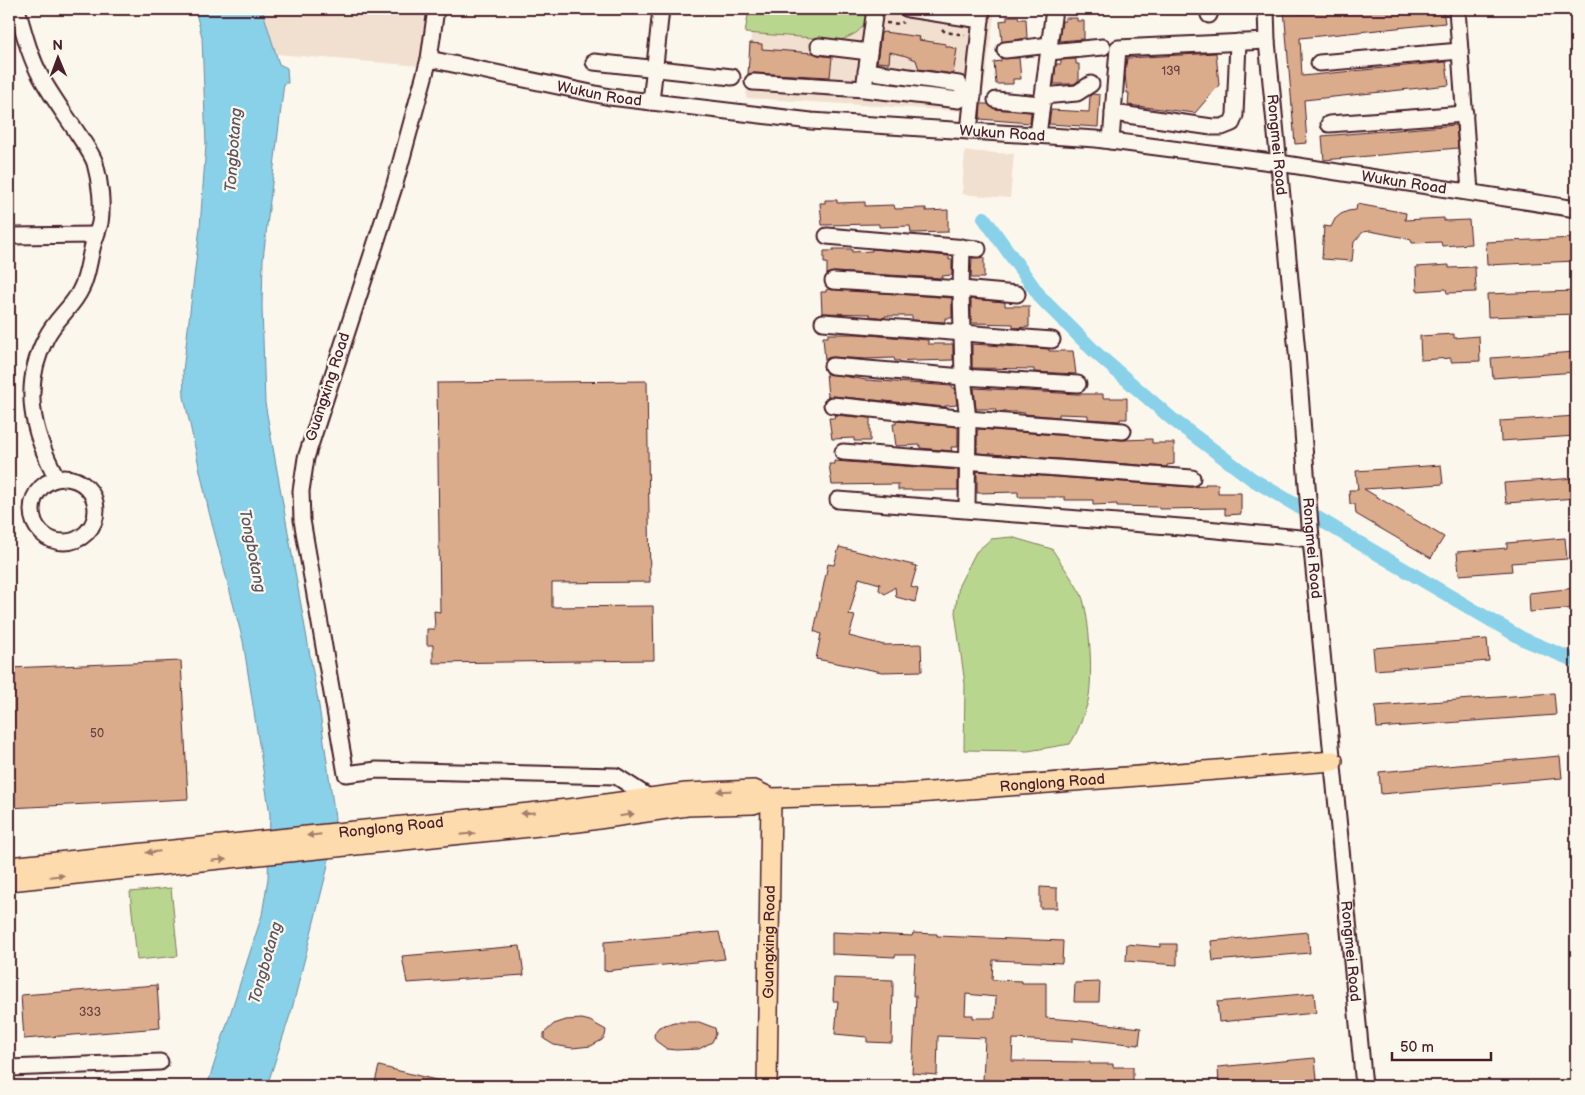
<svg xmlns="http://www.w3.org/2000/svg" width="1585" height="1095" font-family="'Balsamiq Sans',sans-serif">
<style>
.built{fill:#f1e0cf}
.green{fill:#b8d68e;stroke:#817a5c}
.water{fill:#88d1e9;stroke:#6f8a9d}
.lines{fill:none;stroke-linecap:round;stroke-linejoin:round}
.canal{stroke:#88d1e9;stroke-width:14}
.building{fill:#daac8c;stroke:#4a1f2b;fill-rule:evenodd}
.minor-casing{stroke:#4a1f2b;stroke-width:19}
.major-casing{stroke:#4a1f2b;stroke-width:22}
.path{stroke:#4a1f2b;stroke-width:2.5;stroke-dasharray:4 4;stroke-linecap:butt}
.minor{stroke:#fbf7ec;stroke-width:15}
.major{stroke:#fedbac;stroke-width:19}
.oneway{fill:#a47d6c}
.labels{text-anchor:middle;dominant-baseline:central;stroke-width:4.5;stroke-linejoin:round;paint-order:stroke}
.number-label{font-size:12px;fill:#6e4243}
.street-label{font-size:15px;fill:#4a1f2b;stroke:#fbf7ec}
.water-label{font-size:16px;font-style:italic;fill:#5d5464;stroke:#fbf7ec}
</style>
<rect width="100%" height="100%" fill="#fbf7ec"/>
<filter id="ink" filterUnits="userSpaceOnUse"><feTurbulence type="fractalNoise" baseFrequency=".02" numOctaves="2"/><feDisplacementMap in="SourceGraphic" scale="10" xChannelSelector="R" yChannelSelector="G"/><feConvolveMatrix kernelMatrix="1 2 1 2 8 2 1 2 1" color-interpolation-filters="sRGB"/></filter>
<g filter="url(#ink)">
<!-- built -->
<g class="built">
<polygon points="262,9 431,9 425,49 420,66 276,54"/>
<polygon points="749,9 995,9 983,96 976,96 975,112 746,98 751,34 745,33"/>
<polygon points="965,151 1014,154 1010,198 962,194"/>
</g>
<!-- green -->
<g class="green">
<path d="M749 9H871C864 28 860 33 841 40L745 33Z"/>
<path d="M1011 537 1052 549C1061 564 1073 579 1081 594 1090 614 1094 685 1087 705 1082 719 1078 732 1070 744L1028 751 964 750 965 684 955 612 959 585 976 552 991 539Z"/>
<polygon points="171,888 178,956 137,960 130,892"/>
</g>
<!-- water -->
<polygon class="water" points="195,9 262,9 279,64 287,68 288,83 284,83 263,259 262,306 265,403 319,706 335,818 327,870 292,1009 267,1086 207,1086 262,915 268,878 270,815 243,641 209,512 184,397 183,371 200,227 206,145 202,37"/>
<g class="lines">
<!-- canal -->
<polyline class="canal" points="984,218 1042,299 1096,353 1172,419 1252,479 1378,554 1523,639 1576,661"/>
</g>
<!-- building -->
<g class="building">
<polygon points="1284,9 1298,9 1298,14 1346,9 1443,9 1445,23 1300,38 1302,76 1446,62 1449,85 1304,100 1307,143 1295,144"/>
<polygon points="1007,16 1018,16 1019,19 1026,19 1027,38 1002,42 1000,21 1007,20"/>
<polygon points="1065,18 1077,18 1077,21 1084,21 1084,39 1059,41 1062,21 1065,21"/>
<polygon points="884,32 920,37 919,40 946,44 946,46 957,49 953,74 919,69 916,60 906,56 890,52 889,63 877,62 881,33"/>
<polygon points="750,43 762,44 762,49 813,53 818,55 832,57 830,77 754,73 748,74"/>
<polygon points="1216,53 1219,85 1195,113 1128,105 1129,93 1127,93 1125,74 1127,58"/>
<polygon points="1001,58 1019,58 1021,79 1013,79 1013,84 996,84 994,62 1001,61"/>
<polygon points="1076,59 1076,64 1079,64 1079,80 1074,84 1054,84 1056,64 1061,64 1061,60"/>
<polygon points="1092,94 1100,95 1098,127 1049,124 1051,110 1089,112 1090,96"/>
<polygon points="981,104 988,104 995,109 1031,112 1030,123 980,119"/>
<polygon points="1456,125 1458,148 1324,160 1322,136"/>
<polygon points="825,200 837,200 837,203 865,202 865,206 894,205 895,209 926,208 926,211 948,210 948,232 911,233 910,226 879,227 879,224 822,225 820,203 825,203"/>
<polygon points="1357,204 1406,213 1405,220 1444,218 1444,221 1469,220 1471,244 1442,246 1441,242 1412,243 1411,239 1370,231 1363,232 1354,242 1352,261 1322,259 1324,226 1331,227 1335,219 1341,214 1348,211 1356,210"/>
<polygon points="1576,238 1576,261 1487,265 1486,242"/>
<polygon points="833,249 852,249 852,252 872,251 872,249 949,256 949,260 952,259 952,275 942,276 942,278 834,272 827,274 827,263 824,263 824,251 834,251"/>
<polygon points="984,257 984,278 971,278 972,258"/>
<polygon points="1449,265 1449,268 1475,267 1476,292 1447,293 1446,289 1417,291 1416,267"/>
<polygon points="828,289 952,298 952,318 945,318 945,322 912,320 912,316 885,316 885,318 870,316 870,314 822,313 821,292 826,292 826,290"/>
<polygon points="1576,291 1576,314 1488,317 1487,294"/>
<polygon points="971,299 1005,302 1005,306 1029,306 1029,327 1013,328 1013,324 971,323"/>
<polygon points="828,334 857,334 928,340 928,344 953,344 953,360 915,361 915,360 895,361 894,358 866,359 833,357 825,360 823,337 828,337"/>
<polygon points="1454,334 1454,338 1479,336 1480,361 1451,362 1451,358 1421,360 1420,336"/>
<polygon points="972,344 1049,349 1049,351 1073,351 1076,374 1034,372 1034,369 972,368"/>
<polygon points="1575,352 1576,372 1493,378 1491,358"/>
<polygon points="826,373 866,380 952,386 952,388 955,388 957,405 945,406 946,407 833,396 828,397"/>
<polygon points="647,381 650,582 552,583 552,607 653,606 654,660 433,663 433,645 427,645 427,629 435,629 434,611 440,612 437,383"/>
<polygon points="974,388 1077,394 1103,394 1103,398 1127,398 1127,419 1120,419 1120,421 1088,419 1088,415 1059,414 1059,417 1025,414 1025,413 1016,412 996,412 995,409 976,409"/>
<polygon points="834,415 870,418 870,441 854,441 854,438 832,439 829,418 835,418"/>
<polygon points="1576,416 1576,436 1501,441 1500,421"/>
<polygon points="896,421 958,427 958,447 951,447 952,451 920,448 920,445 896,446 893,424 896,424"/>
<polygon points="979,429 1122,440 1152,439 1152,443 1174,443 1174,464 1167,465 1167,467 977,453 977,431"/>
<polygon points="834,461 958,470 958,490 898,490 898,484 832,485 829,464 834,464"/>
<polygon points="1441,465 1443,484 1364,489 1444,537 1431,558 1356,514 1355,504 1350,504 1349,490 1358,490 1356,471"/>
<polygon points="977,471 1191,487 1205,486 1205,484 1218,484 1218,493 1241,493 1241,514 1225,515 1225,508 1159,509 1159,507 1117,506 1117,504 1093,505 1093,500 1065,500 1065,497 1018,497 1018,492 977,493"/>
<polygon points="1576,478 1576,498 1506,503 1504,483"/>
<polygon points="1565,538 1567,559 1511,563 1512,571 1459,575 1457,552 1507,548 1507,543"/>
<polygon points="839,547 917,566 911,587 918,589 915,602 896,597 895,587 885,594 879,590 880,584 859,578 849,615 855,616 849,636 884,645 921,644 922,671 882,672 816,659 821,634 814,631 828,564 834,565"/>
<polygon points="1576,588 1576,608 1530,612 1529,593"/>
<polygon points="1487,639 1489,661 1375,670 1373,648"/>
<polygon points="181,661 188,799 9,808 9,668"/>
<polygon points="1554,693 1556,715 1377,728 1375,706"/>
<polygon points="1560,756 1562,778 1381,794 1379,772"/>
<polygon points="1040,887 1057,888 1057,908 1040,908"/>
<polygon points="719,932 725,959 604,971 604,942"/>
<path d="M832 932 912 936 913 933 937 934V936L1063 941 1062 963 993 960 992 980 1022 981V983H1046V1018L1073 1020 1141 1028 1139 1045 1072 1038V1042L1013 1039 1012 1061 1090 1062V1064H1113V1067H1133V1086H1117V1084H1096V1083H1040V1084L1015 1083V1081L983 1080 985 1038 938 1036 937 1075 912 1073 916 996H913L915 955H895V957L832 954ZM966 994 996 997 995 1018H973V1015H965Z"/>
<polygon points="1308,932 1310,953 1213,961 1211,941"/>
<polygon points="1127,944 1160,947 1160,944 1177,944 1177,965 1126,961"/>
<polygon points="520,946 524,975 407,983 402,956"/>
<polygon points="834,978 893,980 892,1043 867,1042 867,1037 835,1034 838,1001 833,1001"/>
<polygon points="1100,982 1099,1002 1074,1002 1075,983"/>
<polygon points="157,985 160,1028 24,1039 21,995"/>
<polygon points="1314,993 1316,1013 1219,1022 1217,1002"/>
<polygon points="582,1019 590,1021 606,1030 605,1036 602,1040 591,1046 572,1048 554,1045 544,1039 544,1033 554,1024 566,1020"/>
<polygon points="674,1022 699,1022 715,1028 716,1034 712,1042 699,1049 676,1050 667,1049 656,1041 654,1036 655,1032 659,1027"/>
<polygon points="1315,1058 1317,1079 1219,1086 1218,1067"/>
<polygon points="379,1066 444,1082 444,1086 374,1086"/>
</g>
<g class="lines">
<defs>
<g id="minor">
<path d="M17 9C24 32 29 55 41 77 52 97 67 117 80 137 85 145 92 154 95 163 100 181 103 205 100 223 98 231 95 238 93 245 89 259 88 276 81 289 73 307 55 319 46 338 21 386 32 433 57 478"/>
<polyline points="436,9 429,59 394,187 306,458 301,491 302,520 346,774 377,770 616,776 650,798"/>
<polyline points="908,9 981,20"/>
<path id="s1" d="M1266 9 1267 41 1297 352 1311 539 1364 1086"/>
<polyline points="1457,9 1470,192"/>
<polyline points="1209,15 1211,9"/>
<polyline points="819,46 869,52"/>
<polyline points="1005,50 1050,45"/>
<polyline points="1049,52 1103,47"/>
<path id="s2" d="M429 59 610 97 811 121 1096 139 1279 163 1576 209"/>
<polyline points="594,62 732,77"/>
<polyline points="1319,63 1460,51"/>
<polyline points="866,71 959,84 966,95"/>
<polyline points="865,81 875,9"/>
<polyline points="753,82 864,89 959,100 966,95 973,96"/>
<polyline points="1043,96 1077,93 1091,84"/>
<polyline points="996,100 1042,104"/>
<polyline points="651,102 661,9"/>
<polyline points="1113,113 1212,127 1222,127 1232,123 1235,115 1238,42"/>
<polyline points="1329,124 1465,114"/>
<polyline points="969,131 982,9"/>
<polyline points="1038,135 1054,9"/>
<polyline points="1111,141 1118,48 1267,41"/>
<polyline points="9,236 96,235"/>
<polyline points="827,236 978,249"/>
<polyline points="962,247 961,289 963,377 968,419 967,509"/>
<polyline points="833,281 961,289 1017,294"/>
<polyline points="823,322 1052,340"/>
<polyline points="832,366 963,377 1078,384"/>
<polyline points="832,405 968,419 1123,431"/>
<polyline points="843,452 1192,478"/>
<circle cx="64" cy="510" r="32"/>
<polyline points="838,500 1206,529 1311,539"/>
<polyline points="9,1068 160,1062"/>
</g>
<g id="major">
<path id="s3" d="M9 867 577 808 686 793 754 790 771 798"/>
<path id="s4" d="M9 881 578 822 687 806 753 804 771 798 905 794 1333 761"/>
<path id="s5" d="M767 1086 771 798"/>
</g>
</defs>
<!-- minor casing -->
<use href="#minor" class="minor-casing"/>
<!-- major casing -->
<use href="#major" class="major-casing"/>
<!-- path -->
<g class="path">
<polyline points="886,23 900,24 903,22"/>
<polyline points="942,29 945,32 965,35"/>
</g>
<!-- minor -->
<use href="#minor" class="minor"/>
<!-- major -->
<use href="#major" class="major"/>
</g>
<!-- one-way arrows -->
<defs><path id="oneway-solid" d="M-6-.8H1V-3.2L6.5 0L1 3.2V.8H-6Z" transform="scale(1.25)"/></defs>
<g class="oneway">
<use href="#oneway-solid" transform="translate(724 791) rotate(178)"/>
<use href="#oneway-solid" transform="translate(528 813) rotate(174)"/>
<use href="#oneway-solid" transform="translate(627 815) rotate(-9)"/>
<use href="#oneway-solid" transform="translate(468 834) rotate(-6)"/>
<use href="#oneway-solid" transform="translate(314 835) rotate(174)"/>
<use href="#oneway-solid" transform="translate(153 852) rotate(174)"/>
<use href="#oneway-solid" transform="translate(219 860) rotate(-6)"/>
<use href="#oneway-solid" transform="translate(57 876) rotate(-6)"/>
</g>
</g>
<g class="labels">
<!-- number labels -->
<g class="number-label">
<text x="1171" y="71">139</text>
<text x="97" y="733">50</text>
<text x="90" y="1012">333</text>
</g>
<!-- street labels -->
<g class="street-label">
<text stroke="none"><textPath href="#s2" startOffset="174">Wukun Road</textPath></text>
<text stroke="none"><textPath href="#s2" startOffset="579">Wukun Road</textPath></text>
<text stroke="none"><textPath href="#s1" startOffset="136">Rongmei Road</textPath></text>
<text stroke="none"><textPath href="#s2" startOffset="984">Wukun Road</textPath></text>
<text transform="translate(328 387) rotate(-72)">Guangxing Road</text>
<text stroke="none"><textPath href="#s1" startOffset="541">Rongmei Road</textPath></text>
<text stroke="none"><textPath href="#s4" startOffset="1049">Ronglong Road</textPath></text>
<text stroke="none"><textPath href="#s3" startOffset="384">Ronglong Road</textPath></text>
<text stroke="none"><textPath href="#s5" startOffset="144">Guangxing Road</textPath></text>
<text stroke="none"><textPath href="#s1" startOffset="946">Rongmei Road</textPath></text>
</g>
<!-- water labels -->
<g class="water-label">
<text transform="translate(234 150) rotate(-86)">Tongbotang</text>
<text transform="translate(252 551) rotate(79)">Tongbotang</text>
<text transform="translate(266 963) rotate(-74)">Tongbotang</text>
</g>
</g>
<!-- margin -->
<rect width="1585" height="1095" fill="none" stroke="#fbf7ec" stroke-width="30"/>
<rect x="15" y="15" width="1555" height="1065" fill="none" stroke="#4a1f2b" stroke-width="2" filter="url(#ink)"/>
<!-- north arrow -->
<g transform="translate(58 58) rotate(359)" stroke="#fbf7ec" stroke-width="4" paint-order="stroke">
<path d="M0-4L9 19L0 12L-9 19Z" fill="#4a1f2b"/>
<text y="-8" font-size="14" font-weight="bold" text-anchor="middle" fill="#4a1f2b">N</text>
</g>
<!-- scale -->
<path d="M1392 1052v8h99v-8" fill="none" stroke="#4a1f2b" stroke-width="2.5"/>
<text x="1400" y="1052" font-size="15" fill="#4a1f2b" stroke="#fbf7ec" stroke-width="4" paint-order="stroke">50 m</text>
</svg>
